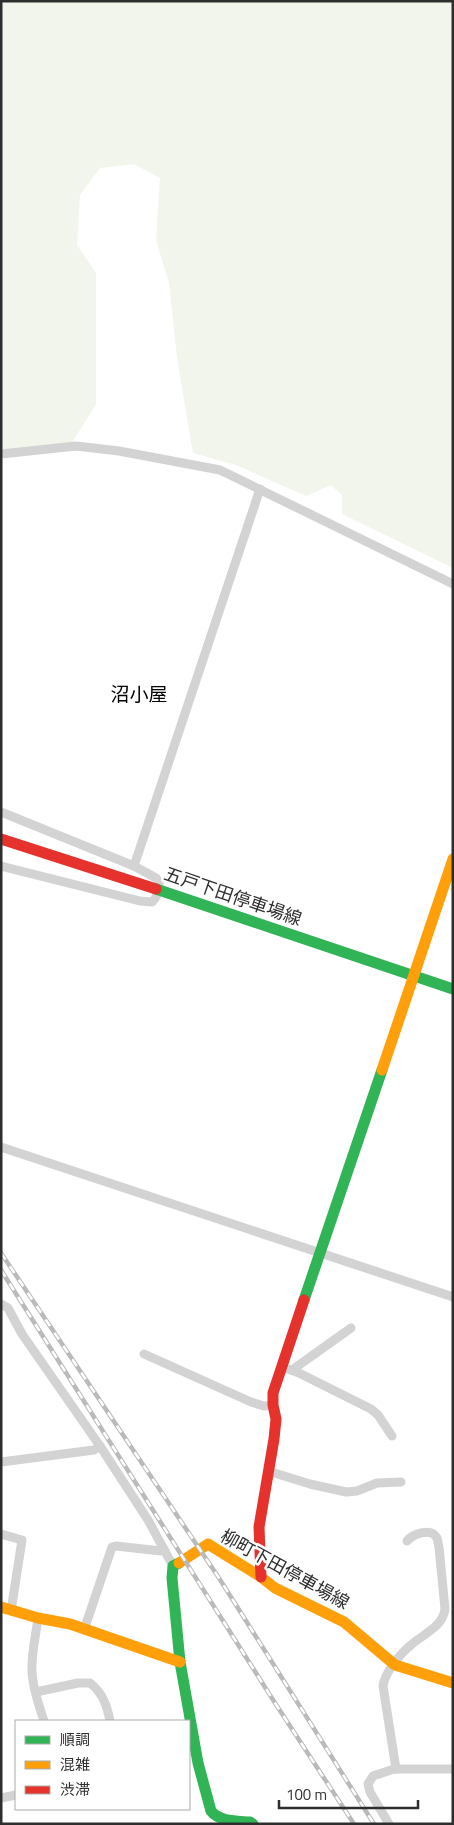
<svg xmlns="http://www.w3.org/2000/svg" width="454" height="1825" font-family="'Titillium Web','Noto Sans JP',sans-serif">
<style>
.green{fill:#f1f5eb}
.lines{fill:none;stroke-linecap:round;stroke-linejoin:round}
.street{stroke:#d3d3d3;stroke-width:9}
.fast{stroke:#30b455;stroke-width:11}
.slow{stroke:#ff9f0a;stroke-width:11}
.jam{stroke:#e5322d;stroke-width:11}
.rail-casing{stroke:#bababa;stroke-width:4.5}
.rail{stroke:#fff;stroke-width:2.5;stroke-dasharray:8;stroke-linecap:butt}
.labels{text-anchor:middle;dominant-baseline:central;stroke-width:5;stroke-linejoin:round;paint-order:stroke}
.street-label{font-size:18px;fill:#2e2e2e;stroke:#fff}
.neighbourhood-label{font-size:19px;fill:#000;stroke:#fff}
</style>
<rect width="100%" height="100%" fill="#fff"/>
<!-- green -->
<polygon class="green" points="1,1 453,1 453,568 342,514 342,495 331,485 306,496 236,465 193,453 177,358 169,283 156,240 160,178 134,164 100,168 80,195 77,245 96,273 96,404 67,451 1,454"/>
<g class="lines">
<!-- street -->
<g class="street">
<polyline points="1,454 76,446 119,451 220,470 453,584"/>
<path d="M1 812 134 866 156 878 159 882C159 890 158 897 152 902L140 901 1 866"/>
<polyline points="134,866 260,489"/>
<polyline points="1,1147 453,1297"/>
<polyline points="1,1304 8,1308 22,1334 100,1446 148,1520 173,1566"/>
<polyline points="144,1354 251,1402 264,1406 273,1405"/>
<polyline points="282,1367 299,1373 371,1409 378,1415 392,1436"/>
<polyline points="292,1370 351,1328"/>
<polyline points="1,1462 94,1450 100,1446"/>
<polyline points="268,1471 310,1484 346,1492 357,1491 377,1483 401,1482"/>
<polyline points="1,1534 22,1540 11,1611"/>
<path d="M38 1618C36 1635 31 1654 32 1672 33 1689 39 1706 44 1721"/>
<polyline points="84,1630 112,1547 116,1546 161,1551 164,1549"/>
<path d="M36 1692 78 1683H90C103 1693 107 1706 110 1721"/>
<path d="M396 1769 383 1686C385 1672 400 1654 411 1645 423 1634 443 1627 445 1609L439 1547C438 1544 438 1541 437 1538 431 1527 413 1534 407 1541"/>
<polyline points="1,1798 16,1795"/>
<polyline points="389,1824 370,1792 368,1784 373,1776 394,1769 453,1769"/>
</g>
<!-- fast -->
<g class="fast">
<polyline points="156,889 453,989"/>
<polyline points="304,1300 382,1070"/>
<path d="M179 1563 173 1566 172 1578 180 1662 198 1763 211 1811C220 1822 236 1821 250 1822L253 1824"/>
</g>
<!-- slow -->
<g class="slow">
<polyline points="382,1070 453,859"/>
<polyline points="179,1563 208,1544 261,1577 275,1588 344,1622 395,1665 453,1683"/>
<polyline points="1,1607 38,1618 70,1624 180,1662"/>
</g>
<!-- jam -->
<g class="jam">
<polyline points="1,839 156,889"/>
<polyline points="261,1577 259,1527 274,1439 276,1419 273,1405 273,1393 304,1300"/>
</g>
<defs>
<g id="rail">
<polyline points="1,1253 219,1578 374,1824"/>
<polyline points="1,1270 275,1703 354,1824"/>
</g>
</defs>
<!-- rail casing -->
<use href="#rail" class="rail-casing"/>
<!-- rail -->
<use href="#rail" class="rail"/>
</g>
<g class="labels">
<!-- street labels -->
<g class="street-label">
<text transform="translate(233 896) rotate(19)">五戸下田停車場線</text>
<text transform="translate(285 1569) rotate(29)">柳町下田停車場線</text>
</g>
<!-- neighbourhood labels -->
<g class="neighbourhood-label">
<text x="139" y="693">沼小屋</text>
</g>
</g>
<!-- border -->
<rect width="454" height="1825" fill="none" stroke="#2e2e2e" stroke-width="5"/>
<!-- legend -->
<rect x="15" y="1720" width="175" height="90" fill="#ffffff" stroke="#ababab"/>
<rect x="25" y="1736" width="25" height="8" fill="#30b455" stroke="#ababab"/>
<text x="60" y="1745" font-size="15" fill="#2e2e2e">順調</text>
<rect x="25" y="1761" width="25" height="8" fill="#ff9f0a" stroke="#ababab"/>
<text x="60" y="1770" font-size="15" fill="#2e2e2e">混雑</text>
<rect x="25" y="1786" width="25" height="8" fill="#e5322d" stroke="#ababab"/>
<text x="60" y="1795" font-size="15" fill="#2e2e2e">渋滞</text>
<!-- scale -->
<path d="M279 1800v8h139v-8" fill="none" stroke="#2e2e2e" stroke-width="2.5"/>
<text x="286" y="1800" font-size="15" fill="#2e2e2e" stroke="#ffffff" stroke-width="4" paint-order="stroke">100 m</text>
</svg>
